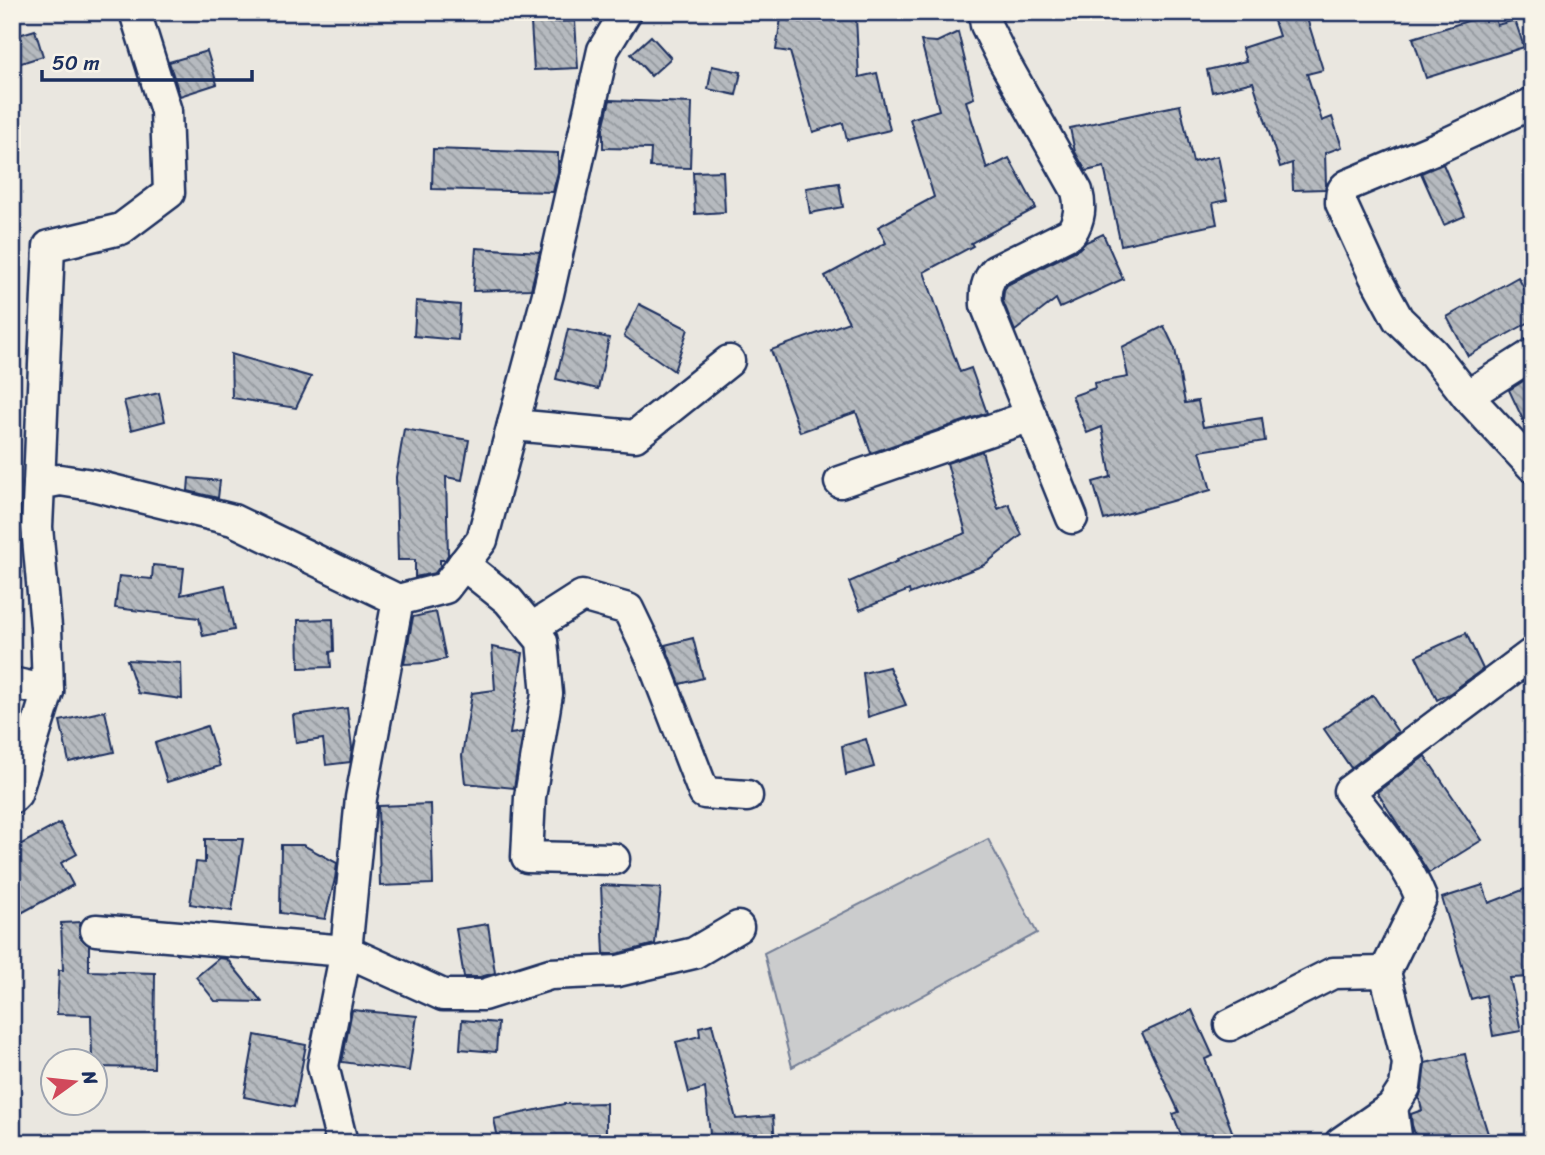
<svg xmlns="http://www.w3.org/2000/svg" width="1545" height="1155" font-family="Sriracha,sans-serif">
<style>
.grass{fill:#cbcccd;stroke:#737e96;stroke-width:2}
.building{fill:url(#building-back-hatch);stroke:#1b2f5e;stroke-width:2}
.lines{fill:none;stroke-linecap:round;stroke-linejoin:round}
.street-casing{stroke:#1b2f5e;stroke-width:35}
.street{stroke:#f7f3e8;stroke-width:30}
</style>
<defs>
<pattern id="building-back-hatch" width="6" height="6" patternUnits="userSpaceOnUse" patternTransform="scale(1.75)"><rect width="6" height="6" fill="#b6babf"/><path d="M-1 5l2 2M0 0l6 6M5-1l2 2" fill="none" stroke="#93989e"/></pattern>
</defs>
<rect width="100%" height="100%" fill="#eae7e0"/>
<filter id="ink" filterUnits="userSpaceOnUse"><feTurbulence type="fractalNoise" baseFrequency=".0143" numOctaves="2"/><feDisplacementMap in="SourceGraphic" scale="14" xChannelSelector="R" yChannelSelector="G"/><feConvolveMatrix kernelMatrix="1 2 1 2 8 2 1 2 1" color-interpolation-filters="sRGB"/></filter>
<g filter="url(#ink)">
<!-- grass -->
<polygon class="grass" points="988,839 1037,933 792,1067 764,953"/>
<!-- building -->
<g class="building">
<polygon points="782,12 815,12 814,19 856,17 859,77 877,73 890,130 847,140 843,123 813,132 790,52 776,50"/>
<polygon points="1271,12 1305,12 1323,70 1307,74 1322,121 1332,117 1342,147 1325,153 1326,185 1325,189 1293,190 1292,163 1280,167 1253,82 1212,92 1207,70 1246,61 1242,48 1279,36"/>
<polygon points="1493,13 1497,25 1515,20 1524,47 1426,78 1413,38"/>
<polygon points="575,21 578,68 534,70 531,23"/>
<polygon points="35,30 43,56 12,66 12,37"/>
<polygon points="958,32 974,98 966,101 987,169 1009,158 1036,208 971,243 973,246 924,272 960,372 971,368 987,413 871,453 856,412 800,432 771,350 849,322 825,276 886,243 878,227 934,197 910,119 939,110 921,41 937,42"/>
<polygon points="651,36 671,58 651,76 631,54"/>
<polygon points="207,51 217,84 180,96 169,62"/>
<polygon points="712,66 741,72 736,95 708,89"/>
<polygon points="610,100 692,103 690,168 650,167 651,149 603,148 603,128"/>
<polygon points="1180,105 1193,162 1218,156 1227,200 1213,203 1217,224 1121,245 1104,167 1086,171 1075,152 1070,128"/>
<polygon points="433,149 558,153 558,172 553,192 432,189"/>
<polygon points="1443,164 1465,216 1444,225 1421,173"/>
<polygon points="723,171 725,212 695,214 693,172"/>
<polygon points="839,183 843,207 810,213 806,188"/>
<polygon points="1103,234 1123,279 1060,308 1056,299 1015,331 1003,301 1004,291 1007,285 1079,249 1086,242"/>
<polygon points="476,248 540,252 531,289 473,291"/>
<polygon points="1518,277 1533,305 1533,320 1468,356 1447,317"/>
<polygon points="416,301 460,305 458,340 414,336"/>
<polygon points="639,304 688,329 674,371 624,336"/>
<polygon points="1164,326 1175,349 1185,403 1198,401 1203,427 1262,418 1265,441 1200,451 1211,490 1104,520 1093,482 1111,477 1102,427 1087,433 1072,396 1095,388 1094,383 1128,377 1122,347"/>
<polygon points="568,329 609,338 598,389 556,379"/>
<polygon points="231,354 311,377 296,408 232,398"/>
<polygon points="1533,375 1533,441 1509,390"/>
<polygon points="159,393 165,421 131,430 124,401"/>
<polygon points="404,429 469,440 462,480 446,477 448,555 445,560 440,560 440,566 435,573 415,577 415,560 398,560 396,477"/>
<polygon points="982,451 998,509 1009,504 1022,535 984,565 910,594 909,590 860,610 849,582 898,561 897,559 966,533 947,463"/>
<polygon points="189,478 220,481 218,498 188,491"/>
<polygon points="153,565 184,568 181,595 225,585 234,630 203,636 199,618 115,608 119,576 152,579"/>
<polygon points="436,612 446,659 427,663 404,664 413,617"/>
<polygon points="333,619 334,651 330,652 331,667 299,668 298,620"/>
<polygon points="1466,633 1483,669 1449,694 1437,700 1416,656"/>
<polygon points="693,638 703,678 680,684 665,645"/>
<polygon points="492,647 523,653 510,734 523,732 514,788 465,783 462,756 472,693 495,690"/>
<polygon points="127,660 181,663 182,699 138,693"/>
<polygon points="889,667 906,705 868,717 863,673"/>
<polygon points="1373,695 1398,732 1351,768 1324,729"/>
<polygon points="347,708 352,748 350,762 326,765 323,739 296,743 293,715"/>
<polygon points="105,711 114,752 69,762 60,721"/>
<polygon points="207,726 220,766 167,782 155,743"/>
<polygon points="866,739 874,767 846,775 842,746"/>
<polygon points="1425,756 1482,840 1429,873 1377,792"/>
<polygon points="431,804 433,884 380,886 378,806"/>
<polygon points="60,823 77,854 61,863 73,885 12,918 12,849"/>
<polygon points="205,839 243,839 232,911 190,904 196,862 205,863"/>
<polygon points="281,845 303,845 337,863 335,879 325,919 280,913"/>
<polygon points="601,885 661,888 655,944 616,954 604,954"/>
<polygon points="1483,885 1489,903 1533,886 1533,977 1510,978 1521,1031 1493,1036 1486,995 1471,999 1463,972 1464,972 1442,898"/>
<polygon points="81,922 79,929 80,937 89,945 89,971 155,973 154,1068 94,1067 94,1060 92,1060 91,1015 57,1014 59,970 63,970 61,923"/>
<polygon points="488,924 495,973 480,977 464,977 456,929"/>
<polygon points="219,958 227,959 262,1002 215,1001 196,977"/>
<polygon points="352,1010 417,1016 409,1071 342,1062"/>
<polygon points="1192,1010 1213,1056 1205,1059 1233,1134 1209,1143 1184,1143 1173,1114 1179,1112 1142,1033"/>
<polygon points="462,1020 498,1023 496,1052 460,1049"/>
<polygon points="712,1024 736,1119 773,1116 775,1143 711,1143 705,1088 689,1093 676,1042 700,1036 699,1027"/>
<polygon points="255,1035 306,1045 294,1107 244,1097"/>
<polygon points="1465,1054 1471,1080 1491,1143 1418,1143 1412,1125 1411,1114 1422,1110 1419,1098 1422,1089 1425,1063"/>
<polygon points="606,1103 606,1143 499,1143 494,1119 564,1104"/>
</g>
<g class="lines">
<defs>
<g id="street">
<path d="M984 12 986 25 1005 63 1077 191C1081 207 1080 219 1071 233L995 271C986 282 985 291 986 305L1072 518"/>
<path d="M1533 103 1439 147 1348 185C1341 189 1341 195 1341 203L1374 275 1398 319 1433 353 1467 396 1533 467"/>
<polyline points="1467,396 1533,354"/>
<polyline points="513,425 635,436 729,361"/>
<polyline points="840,482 1031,416"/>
<polyline points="39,484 49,246 121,229 169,193 166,111 135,12"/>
<polyline points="463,564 508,600 542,641 547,694 530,797 527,857 614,859"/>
<polyline points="532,628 582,596 628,609 652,659 704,793 747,796"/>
<polyline points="12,683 48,691"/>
<polyline points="12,798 16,794 48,691 46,627 37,527 39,484 60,480 92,485 233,520 398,600 445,588 482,540 548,294 603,50 626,12"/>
<polyline points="96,930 346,951 443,995 483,995 550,974 618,971 694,953 738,927"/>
<polyline points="1230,1025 1333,973 1385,972"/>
<polyline points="1392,1107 1397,1143"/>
<polyline points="342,1143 323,1066 346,951 361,798 398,600"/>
<path d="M1340 1143 1392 1107 1405 1087 1408 1063 1385 972 1421 898C1405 858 1375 825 1349 791L1533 653"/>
</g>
</defs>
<!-- street casing -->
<use href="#street" class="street-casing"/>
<!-- street -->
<use href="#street" class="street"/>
</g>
</g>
<!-- margin -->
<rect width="1545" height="1155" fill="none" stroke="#f7f3e8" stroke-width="42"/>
<rect x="21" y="21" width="1503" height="1113" fill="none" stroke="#1b2f5e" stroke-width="2.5" filter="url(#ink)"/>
<!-- north arrow -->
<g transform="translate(74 1082) rotate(75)"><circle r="33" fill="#f7f3e8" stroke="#9fa5b1" stroke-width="2"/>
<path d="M0-5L12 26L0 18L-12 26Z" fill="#d1495b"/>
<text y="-10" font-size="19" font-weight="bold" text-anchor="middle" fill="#1b2f5e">N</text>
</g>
<!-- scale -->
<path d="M42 70v10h210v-10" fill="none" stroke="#1b2f5e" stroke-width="3.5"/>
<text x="52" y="70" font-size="21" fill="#1b2f5e" stroke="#f7f3e8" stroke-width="5" paint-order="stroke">50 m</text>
</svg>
